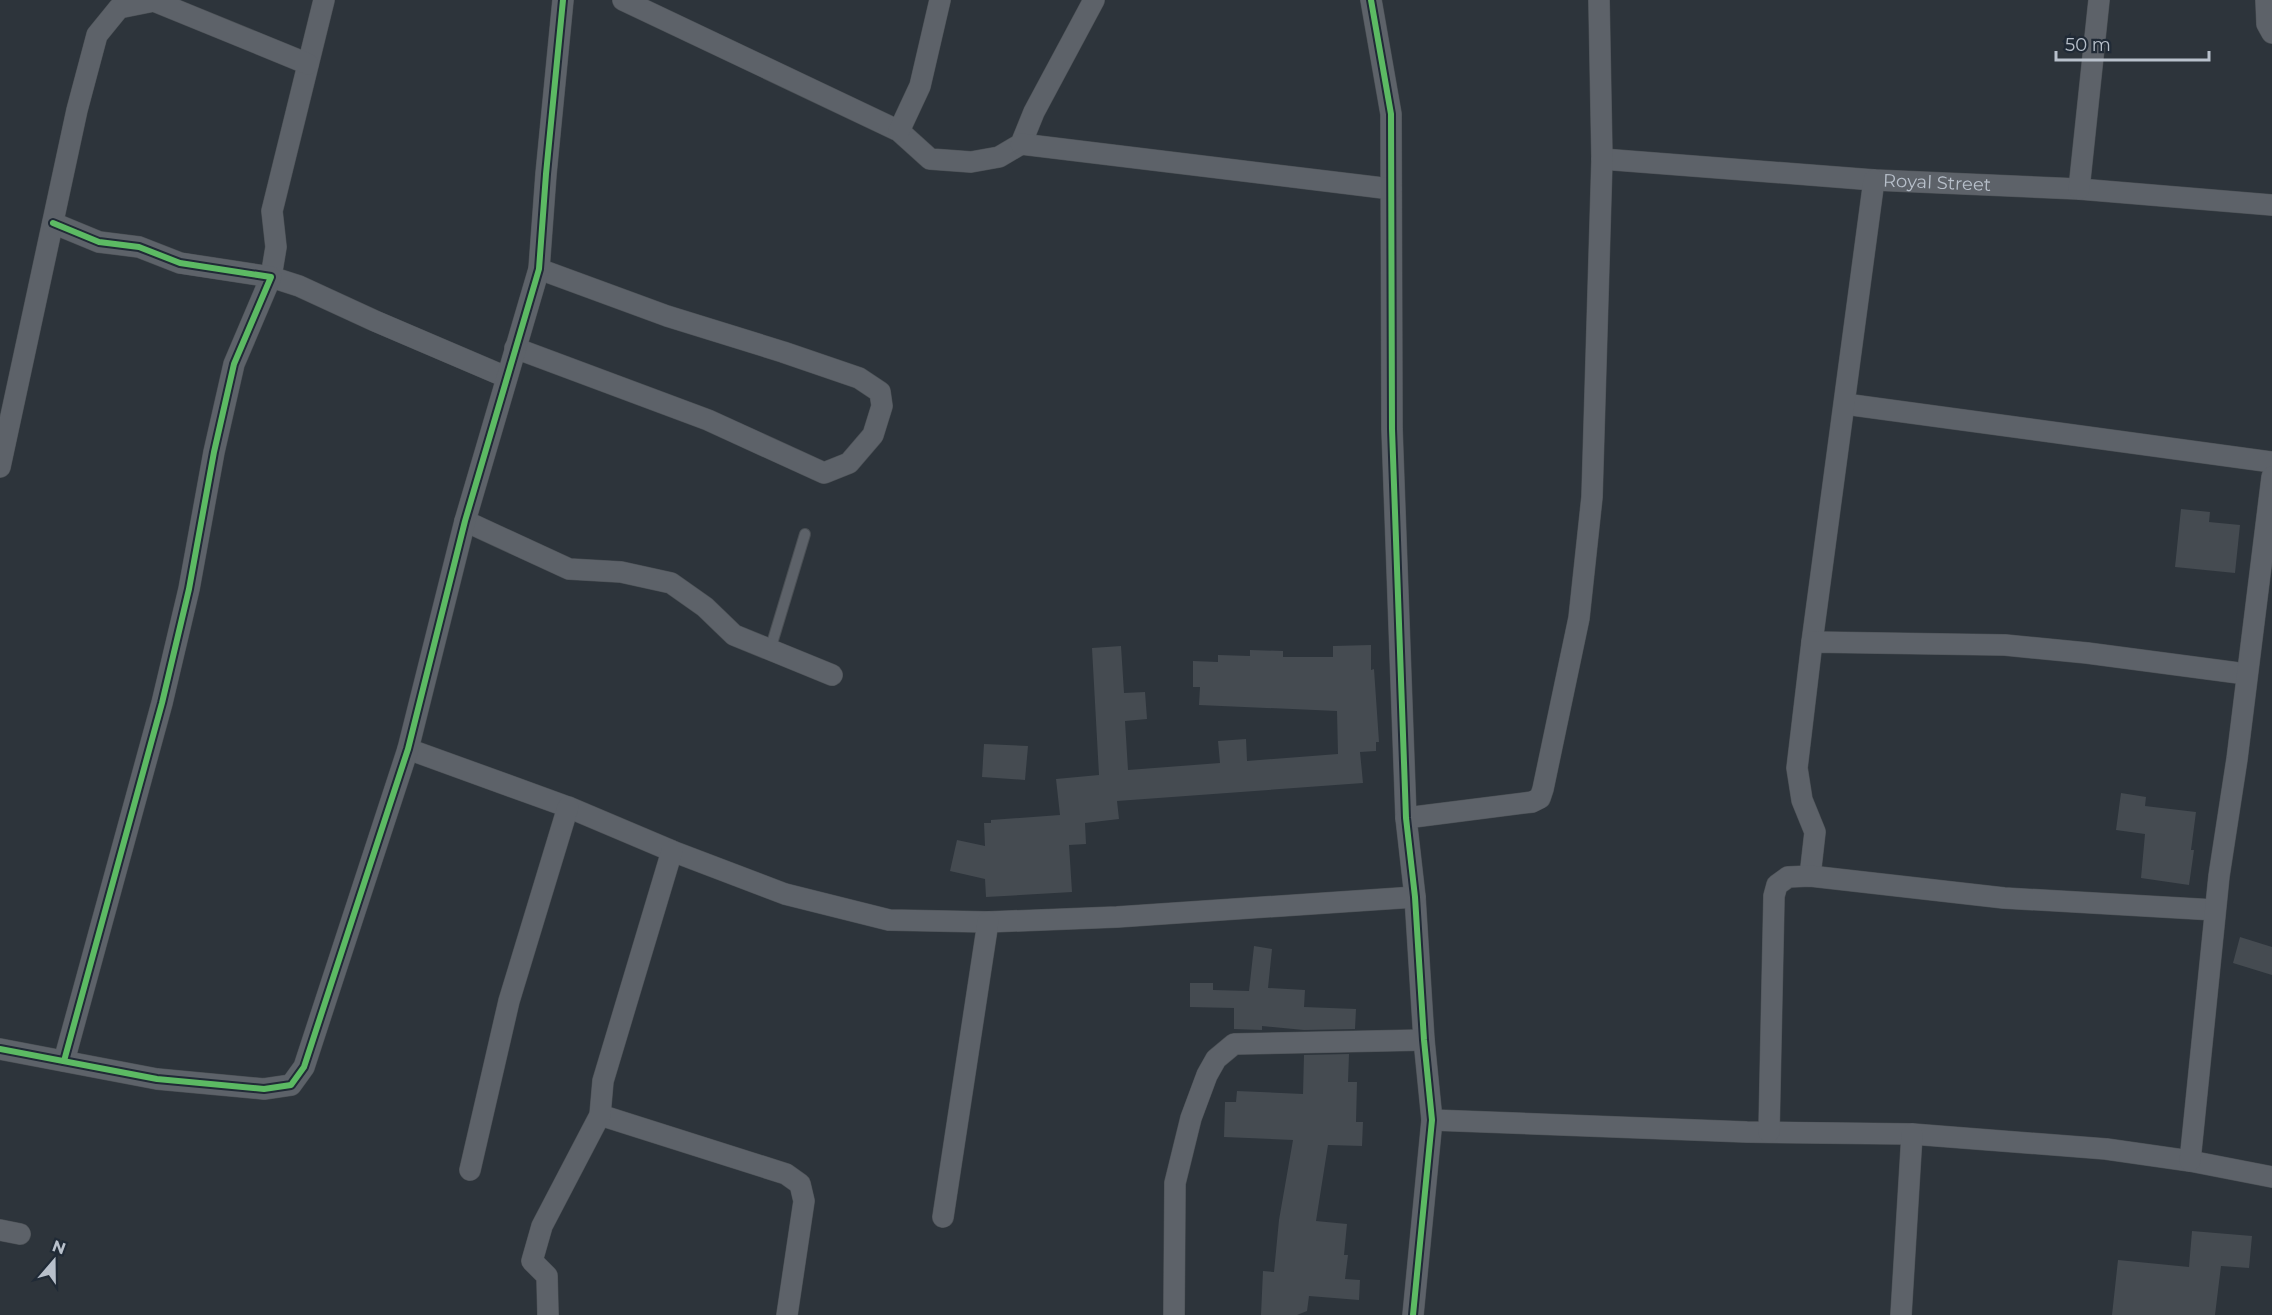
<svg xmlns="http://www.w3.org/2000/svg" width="2272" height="1315" font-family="Montserrat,sans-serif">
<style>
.building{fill:#454b51}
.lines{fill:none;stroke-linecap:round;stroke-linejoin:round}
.service-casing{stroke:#4b5055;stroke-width:12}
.minor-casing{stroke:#4b5055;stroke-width:22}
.service{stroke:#5d6269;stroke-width:10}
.minor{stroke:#5d6269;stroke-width:21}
.cycleway-casing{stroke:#202a36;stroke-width:10}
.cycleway{stroke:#5cba63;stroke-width:6}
.labels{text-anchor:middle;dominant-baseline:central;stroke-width:4.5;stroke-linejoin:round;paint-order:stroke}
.street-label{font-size:18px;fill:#b8c0cb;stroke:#202a36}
</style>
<rect width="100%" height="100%" fill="#2d343b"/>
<!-- building -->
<g class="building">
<polygon points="2181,509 2210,512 2209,522 2240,525 2235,573 2175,567"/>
<polygon points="1371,645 1371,670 1374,669 1379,742 1376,742 1376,751 1360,752 1363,783 1117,801 1119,819 1085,823 1086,844 1069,845 1072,892 986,897 985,879 950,871 957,840 985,846 984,823 991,823 991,820 1060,815 1056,779 1099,775 1092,648 1121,646 1124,693 1145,692 1147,719 1125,721 1128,770 1220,763 1218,741 1246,739 1247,761 1338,754 1337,711 1199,705 1200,687 1193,687 1193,661 1218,662 1218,655 1250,656 1250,650 1283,651 1283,657 1333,657 1333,646"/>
<polygon points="984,744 1028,746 1025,780 982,777"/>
<polygon points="2121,793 2146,797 2145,806 2196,812 2191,850 2194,850 2189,885 2141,878 2145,834 2116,830"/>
<polygon points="2240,937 2272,947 2272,975 2233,963"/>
<polygon points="1254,946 1272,949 1268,988 1305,990 1304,1007 1356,1009 1355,1029 1304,1030 1262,1026 1262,1030 1234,1029 1234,1008 1190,1007 1190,983 1213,983 1213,990 1249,991"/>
<polygon points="1349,1054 1348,1082 1357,1082 1356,1122 1363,1122 1362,1146 1328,1145 1316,1221 1347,1224 1344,1255 1348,1255 1345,1279 1360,1280 1359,1300 1309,1296 1307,1311 1297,1315 1261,1315 1263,1271 1274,1272 1279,1220 1293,1140 1224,1137 1225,1102 1236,1102 1237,1091 1303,1094 1304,1055"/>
<polygon points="2192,1231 2252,1236 2249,1268 2221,1266 2215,1315 2112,1315 2118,1260 2189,1267"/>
</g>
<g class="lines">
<defs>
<polyline id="service" points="770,650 805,534"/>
<g id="minor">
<polyline points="324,0 272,211 276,247 271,277 299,286 375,321 506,377"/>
<polyline points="623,0 899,131 930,159 971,162 999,157 1021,144 1034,112 1094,0"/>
<polyline points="1371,0 1391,114 1392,429 1406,818 1415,897 1424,1040 1432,1120 1413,1315"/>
<polyline points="2266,0 2267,24 2272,33"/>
<polyline points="899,131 920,86 940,0"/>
<polyline points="1021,144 1391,189"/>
<path id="s1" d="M1602 159 1874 180 2079 189 2272 205"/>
<polyline points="2079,189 2099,0"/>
<polyline points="53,223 99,242 139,247 180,263 271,277 234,364 214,452 189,589 162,703 64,1061"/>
<polyline points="515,348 708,420 824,473 849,463 873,435 882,406 880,392 859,378 783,352 667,316 539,269"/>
<polyline points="1845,404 2272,462"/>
<polyline points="0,467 77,110 97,35 119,8 154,1 308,64"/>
<polyline points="465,521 569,569 621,572 671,583 705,607 734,635 832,675"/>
<polyline points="1812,642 1874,180"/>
<polyline points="408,749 568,807 672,851 785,894 889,920 988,922 1117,917 1415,897"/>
<polyline points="1406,818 1532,802 1540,798 1543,789 1579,618 1592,497 1602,159 1599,0"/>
<polyline points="1810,876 1815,832 1802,800 1797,768 1812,642 2005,645 2087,653 2246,674"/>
<polyline points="0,1049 157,1079 264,1089 291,1085 304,1067 408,749 465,521 539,269 546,174 563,0"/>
<polyline points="600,1115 786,1174 800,1184 804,1201 787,1315"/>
<polyline points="1432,1120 1747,1132 1912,1134 2106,1149 2190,1161 2272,1177"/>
<polyline points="1769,1132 1774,896 1777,885 1788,877 1810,876 2004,898 2215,910"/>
<polyline points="2190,1161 2219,876 2237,759 2272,477"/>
<polyline points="470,1170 509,1001 568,807"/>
<polyline points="943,1217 988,922"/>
<polyline points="0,1230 20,1234"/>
<polyline points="548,1315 547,1276 532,1261 542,1226 600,1115 603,1081 672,851"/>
<polyline points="1174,1315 1175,1183 1191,1118 1207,1075 1216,1059 1234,1044 1424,1040"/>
<polyline points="1901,1315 1912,1134"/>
</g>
</defs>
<!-- service casing -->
<use href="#service" class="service-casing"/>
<!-- minor casing -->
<use href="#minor" class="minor-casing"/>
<!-- service -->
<use href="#service" class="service"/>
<!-- minor -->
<use href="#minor" class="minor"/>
<defs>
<g id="cycleway">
<polyline points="1371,0 1391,114 1392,429 1406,818 1415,897 1424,1040 1432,1120 1413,1315"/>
<polyline points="53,223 99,242 139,247 180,263 271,277 234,364 214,452 189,589 162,703 64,1061"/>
<polyline points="0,1049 157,1079 264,1089 291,1085 304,1067 408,749 465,521 539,269 546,174 563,0"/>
</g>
</defs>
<!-- cycleway casing -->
<use href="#cycleway" class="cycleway-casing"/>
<!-- cycleway -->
<use href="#cycleway" class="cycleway"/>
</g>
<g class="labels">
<!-- street labels -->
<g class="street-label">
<text stroke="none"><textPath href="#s1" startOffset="336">Royal Street</textPath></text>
</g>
</g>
<!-- north arrow -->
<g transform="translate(54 1261) rotate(20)" stroke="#202a36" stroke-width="4.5" paint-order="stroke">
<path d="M0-4.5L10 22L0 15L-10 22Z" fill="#b8c0cb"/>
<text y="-9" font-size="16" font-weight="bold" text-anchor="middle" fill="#b8c0cb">N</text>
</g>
<!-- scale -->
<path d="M2056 51v9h153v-9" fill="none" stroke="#b8c0cb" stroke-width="3"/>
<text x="2065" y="51" font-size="18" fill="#b8c0cb" stroke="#202a36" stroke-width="4.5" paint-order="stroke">50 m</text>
</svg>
